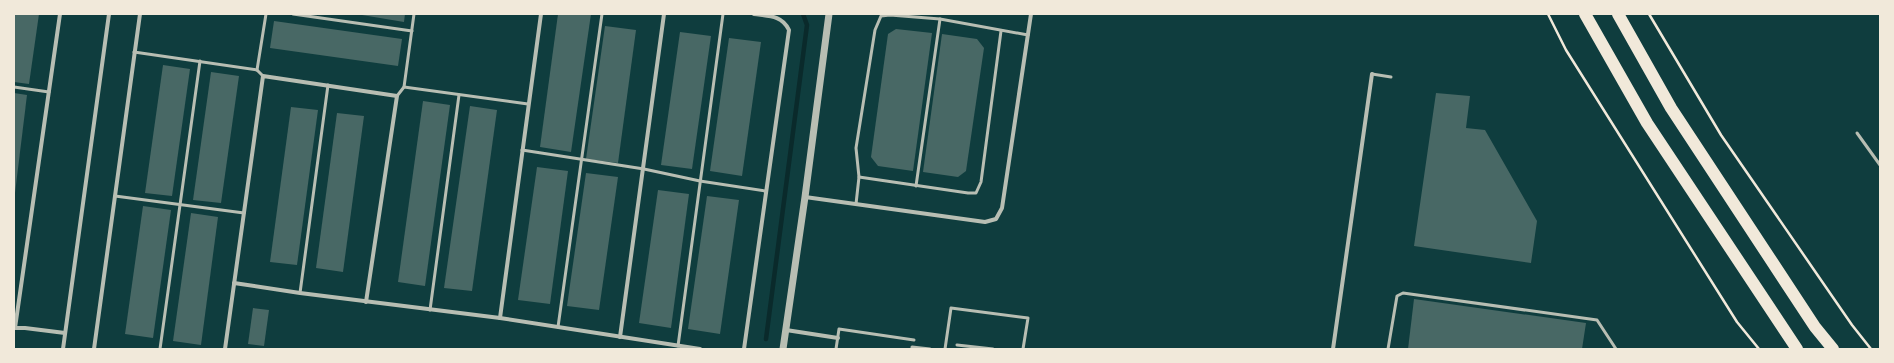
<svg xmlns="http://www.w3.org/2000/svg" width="1894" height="363" font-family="Rubik,sans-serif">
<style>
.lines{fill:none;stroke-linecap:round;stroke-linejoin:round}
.stream{stroke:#0a2a2b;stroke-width:4.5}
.building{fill:#486865}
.path{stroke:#f1e9da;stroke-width:2.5}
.service{stroke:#b8beb3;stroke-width:3}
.minor{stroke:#b8beb3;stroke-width:4}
.tertiary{stroke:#b8beb3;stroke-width:7}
.motorway{stroke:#f1e9da;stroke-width:12}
</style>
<rect width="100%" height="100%" fill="#0f3d3e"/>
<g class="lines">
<!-- stream -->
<polyline class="stream" points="766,339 807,25 803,14"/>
</g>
<!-- building -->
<g class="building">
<polygon points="14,14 39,14 29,84 14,82"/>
<polygon points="356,14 405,14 404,22"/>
<polygon points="558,14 591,14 571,152 540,147"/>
<polygon points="274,21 402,39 398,66 270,48"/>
<polygon points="605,26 636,30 618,163 586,159"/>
<polygon points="896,29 932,33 913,171 878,166 871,157 888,34"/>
<polygon points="680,32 711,36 692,169 661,165"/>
<polygon points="942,34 977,39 984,48 966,171 958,177 923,172"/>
<polygon points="729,38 761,42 742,176 710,171"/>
<polygon points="163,65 190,69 172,196 145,193"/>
<polygon points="211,72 239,76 221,203 193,200"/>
<polygon points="14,93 27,95 15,193 14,193"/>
<polygon points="1436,93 1470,96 1466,128 1485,130 1537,221 1531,263 1414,246"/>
<polygon points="423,101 450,105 425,286 398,282"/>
<polygon points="470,106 497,110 472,291 444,288"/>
<polygon points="291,107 318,110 297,265 270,262"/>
<polygon points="337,113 364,116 343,272 316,268"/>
<polygon points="537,167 568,171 550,304 518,300"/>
<polygon points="586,173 618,177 599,310 567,306"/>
<polygon points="658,190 689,194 671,328 639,323"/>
<polygon points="707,196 739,200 720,334 688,329"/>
<polygon points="143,206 171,210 153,338 125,334"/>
<polygon points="191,213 218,217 201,345 173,341"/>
<polygon points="1414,299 1586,323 1582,349 1408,349"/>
<polygon points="253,308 269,310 264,346 248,344"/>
</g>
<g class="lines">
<!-- path -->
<g class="path">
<polyline points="1548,14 1566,50 1737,322 1759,349"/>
<polyline points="1649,14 1721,135 1852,325 1871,349"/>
</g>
<!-- service -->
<g class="service">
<polyline points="293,14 412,31"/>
<polyline points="134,52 257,70"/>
<polyline points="1372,74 1391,77"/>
<polyline points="263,76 257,70 266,14"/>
<polyline points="14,87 49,92"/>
<polyline points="404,87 528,104"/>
<polyline points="397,96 404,87 414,14"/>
<polyline points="1857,133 1880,165"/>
<polyline points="522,150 644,169 700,181 765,191"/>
<polyline points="859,177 968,193 976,193 981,182 1001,31"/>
<polyline points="916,186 940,19"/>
<polyline points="115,196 244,213"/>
<polyline points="856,204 859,177 856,148 875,30 881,16 890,15 940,19 1028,35"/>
<polyline points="300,293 328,85"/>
<polyline points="430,310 459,95"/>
<polyline points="558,327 602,14"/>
<polyline points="957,345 993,349"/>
<polyline points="678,346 723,14"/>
<polyline points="160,349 200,61"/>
<polyline points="836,349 839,329 914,340"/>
<polyline points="912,349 912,347 930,349"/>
<polyline points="945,349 951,308 1028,318 1023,349"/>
<polyline points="1388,349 1397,296 1403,293 1597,320 1616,349"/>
</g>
<!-- minor -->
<g class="minor">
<polyline points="805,197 985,222 996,219 1002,208 1031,14"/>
<polyline points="234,283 300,293 500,318 700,349"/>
<polyline points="500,318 541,14"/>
<polyline points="14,328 25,328 65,333"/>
<polyline points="15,328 60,14"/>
<polyline points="786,330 838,338"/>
<polyline points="620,337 664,14"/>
<polyline points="63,349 109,14"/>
<polyline points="94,349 140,14"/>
<polyline points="225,349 263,76 397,96 366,302"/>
<path d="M744 349 789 30C782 15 768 16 754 14"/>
<polyline points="1333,349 1372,74"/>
</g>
<!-- tertiary -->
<polyline class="tertiary" points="783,349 805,197 829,14"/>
<!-- motorway -->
<g class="motorway">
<polyline points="1585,14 1647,123 1797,349"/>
<polyline points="1618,14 1671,108 1815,327 1833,349"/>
</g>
</g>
<!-- border -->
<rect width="1894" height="363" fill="none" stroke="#f1e9da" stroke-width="30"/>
</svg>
